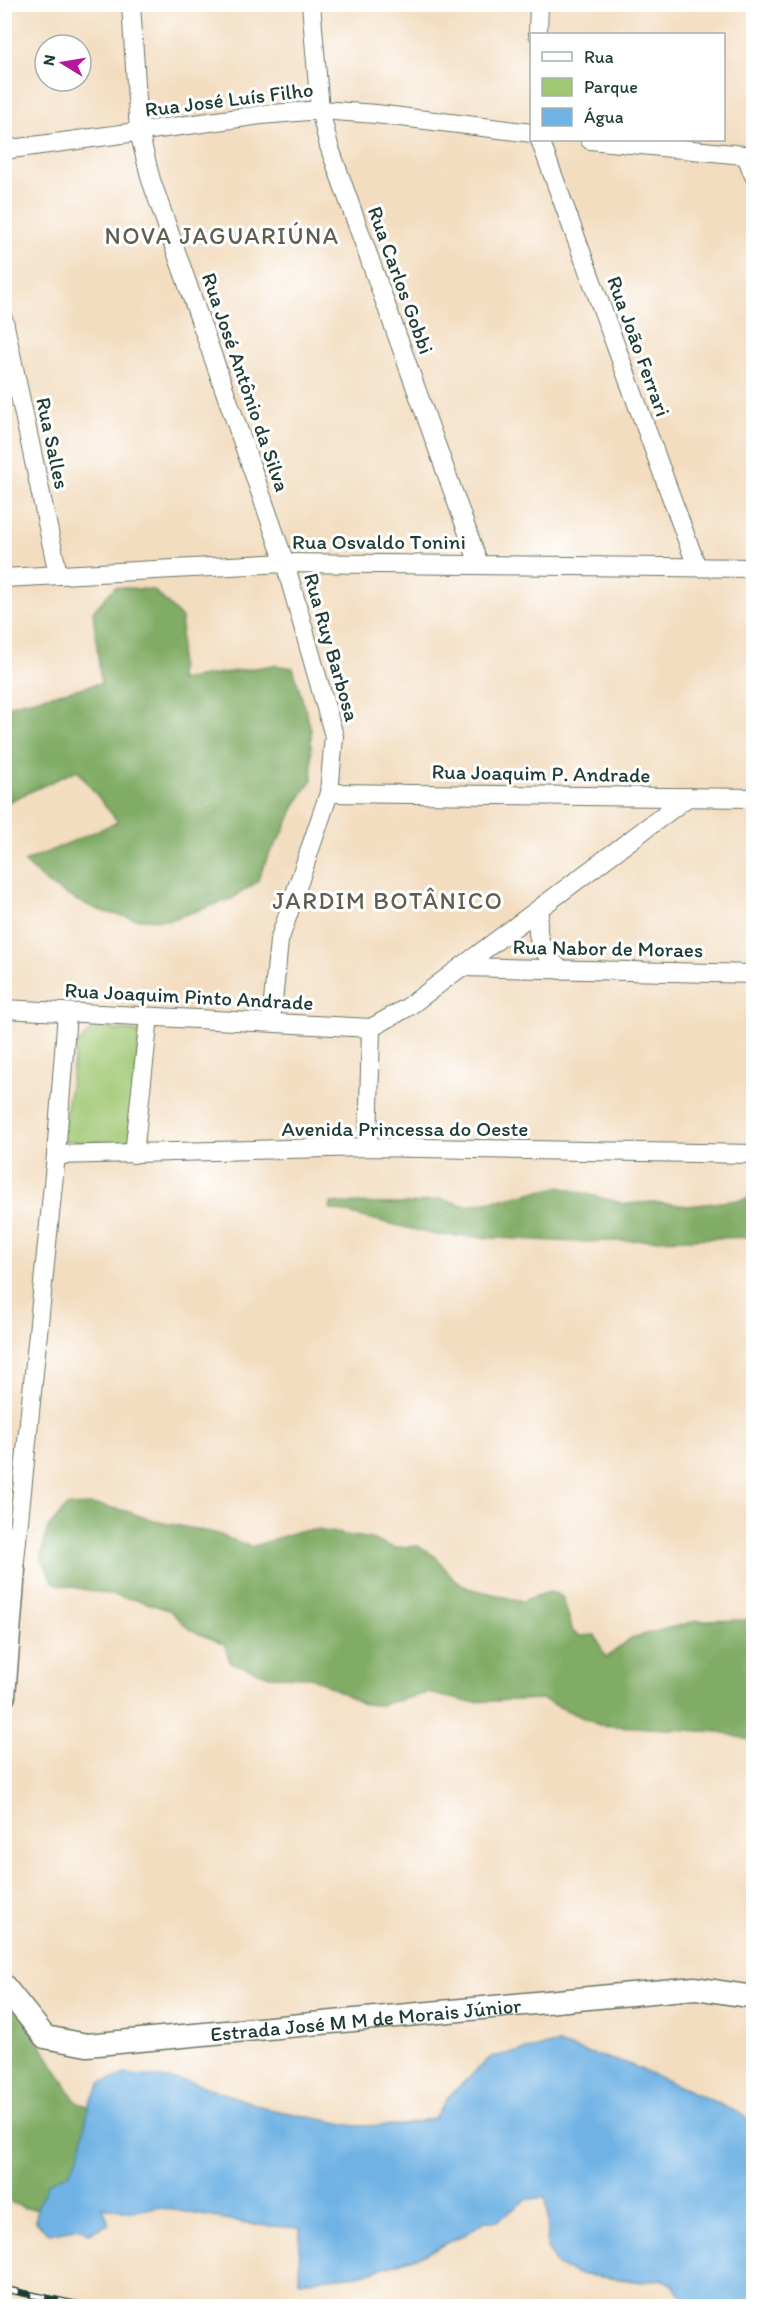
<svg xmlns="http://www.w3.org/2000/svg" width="758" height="2311" font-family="Itim,sans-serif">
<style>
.green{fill:#a0c873;stroke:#608254;stroke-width:1.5}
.forest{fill:#80ac65;stroke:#50744c;stroke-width:1.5}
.water{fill:#6fb2e4;stroke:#47788c;stroke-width:1.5}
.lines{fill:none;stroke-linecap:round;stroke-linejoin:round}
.minor-casing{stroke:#697565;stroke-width:20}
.tertiary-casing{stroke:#697565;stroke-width:25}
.minor{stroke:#fff;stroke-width:18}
.tertiary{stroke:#fff;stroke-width:22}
.rail-casing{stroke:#1f3d34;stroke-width:7}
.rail{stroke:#fff;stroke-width:4.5;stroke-dasharray:14;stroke-linecap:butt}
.labels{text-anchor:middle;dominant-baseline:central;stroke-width:6;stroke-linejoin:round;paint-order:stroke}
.street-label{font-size:21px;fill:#1f3d34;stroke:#fff}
.quarter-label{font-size:24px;letter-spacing:1.5px;fill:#5f5e51;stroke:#fff}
</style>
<rect width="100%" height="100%" fill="#fff"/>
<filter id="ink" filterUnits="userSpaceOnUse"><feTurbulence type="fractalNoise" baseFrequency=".0167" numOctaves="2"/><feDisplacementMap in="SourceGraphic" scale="12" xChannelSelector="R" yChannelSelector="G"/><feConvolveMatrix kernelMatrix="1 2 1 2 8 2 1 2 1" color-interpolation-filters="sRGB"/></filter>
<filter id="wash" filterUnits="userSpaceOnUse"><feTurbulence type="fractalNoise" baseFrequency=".008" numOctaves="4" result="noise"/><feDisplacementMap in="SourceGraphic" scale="24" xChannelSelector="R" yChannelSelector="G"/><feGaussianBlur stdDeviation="1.35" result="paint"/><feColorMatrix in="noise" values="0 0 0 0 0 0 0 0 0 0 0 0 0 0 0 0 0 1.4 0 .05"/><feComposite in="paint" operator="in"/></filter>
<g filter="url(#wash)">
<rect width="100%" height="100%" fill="#f3ddc0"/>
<!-- green -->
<polygon class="green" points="94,1028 140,1032 130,1143 62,1141 76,1046"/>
<!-- forest -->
<g class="forest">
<polygon points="115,587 154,590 182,618 179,680 274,665 293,668 311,729 312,780 295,805 284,831 268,856 257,882 231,899 170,920 136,919 104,912 78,901 48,884 24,862 118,822 77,770 8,802 5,799 5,706 101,683 93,611"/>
<polygon points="560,1187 625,1204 653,1202 689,1206 753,1198 753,1237 578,1242 436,1235 330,1209 331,1203 410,1204 441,1199 467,1206"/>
<polygon points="97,1505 126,1511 154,1521 215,1533 251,1547 299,1531 317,1530 371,1539 395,1548 418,1546 435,1556 454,1580 468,1588 522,1601 549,1592 558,1594 563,1598 573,1632 580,1636 595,1635 606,1658 631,1638 696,1621 753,1620 753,1741 721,1732 599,1725 542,1699 468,1702 428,1693 379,1705 364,1704 311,1677 270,1676 230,1662 225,1645 191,1630 169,1610 141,1601 54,1583 41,1558 47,1529 67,1506"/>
<polygon points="4,1980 14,2002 75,2100 100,2113 58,2209 25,2208 5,2200"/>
</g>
<!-- water -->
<polygon class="water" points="557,2044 631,2065 742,2114 753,2124 753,2306 689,2306 671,2284 661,2279 643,2282 578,2274 557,2266 547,2248 548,2212 545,2197 525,2200 498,2221 485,2221 466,2234 420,2256 359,2275 299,2281 300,2228 258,2225 157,2207 130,2212 103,2207 109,2224 89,2233 79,2228 50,2234 36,2222 37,2208 48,2183 69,2173 80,2153 89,2103 102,2082 126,2074 192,2082 269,2109 355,2126 402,2125 434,2118 448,2097 491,2057"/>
</g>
<g filter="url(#ink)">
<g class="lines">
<defs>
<g id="minor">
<polyline points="131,4 139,132 151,180 285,563 334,736 329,793 279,941 271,1022"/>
<polyline points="311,4 320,110 329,146 479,564"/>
<polyline points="538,34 539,4"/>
<polyline points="540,140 697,567"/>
<polyline points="590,140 754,156"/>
<polyline points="4,150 261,115 320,110 376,114 532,133"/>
<polyline points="746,156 754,176"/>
<polyline points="4,321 58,574"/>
<polyline points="4,578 285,563 754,568"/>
<polyline points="329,793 754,798"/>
<path d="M540 910C533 934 542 954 561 970"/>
<polyline points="462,967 754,974"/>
<polyline points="4,1009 371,1028"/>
<polyline points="371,1028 408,1007 688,797"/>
<polyline points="368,1147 371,1028"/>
<polyline points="134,1154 149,1017"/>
<polyline points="56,1155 368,1147 754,1154"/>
<polyline points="4,1570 14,1570 56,1155 67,1013"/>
</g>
<g id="tertiary">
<polyline points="4,1696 14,1570"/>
<path id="s1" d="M4 1986 45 2037 87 2045 695 1988 754 1997"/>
</g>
</defs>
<!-- minor casing -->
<use href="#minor" class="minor-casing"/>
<!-- tertiary casing -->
<use href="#tertiary" class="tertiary-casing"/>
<!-- minor -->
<use href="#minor" class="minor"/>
<!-- tertiary -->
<use href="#tertiary" class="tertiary"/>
<defs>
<polyline id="rail" points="4,2289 85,2306"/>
</defs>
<!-- rail casing -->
<use href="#rail" class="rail-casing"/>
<!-- rail -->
<use href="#rail" class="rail"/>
</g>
</g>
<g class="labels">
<!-- street labels -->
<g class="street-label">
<text transform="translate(229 99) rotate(-7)">Rua José Luís Filho</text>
<text transform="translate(401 280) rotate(70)">Rua Carlos Gobbi</text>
<text transform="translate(639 346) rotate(70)">Rua João Ferrari</text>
<text transform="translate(246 382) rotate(71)">Rua José Antônio da Silva</text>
<text transform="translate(53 443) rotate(78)">Rua Salles</text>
<text x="379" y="541">Rua Osvaldo Tonini</text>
<text transform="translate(332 647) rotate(74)">Rua Ruy Barbosa</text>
<text transform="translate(541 773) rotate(1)">Rua Joaquim P. Andrade</text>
<text transform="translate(608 948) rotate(1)">Rua Nabor de Moraes</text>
<text transform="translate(189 996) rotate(3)">Rua Joaquim Pinto Andrade</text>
<text x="405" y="1128">Avenida Princessa do Oeste</text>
<text stroke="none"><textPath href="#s1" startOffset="388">Estrada José M M de Morais Júnior</textPath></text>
</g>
<!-- quarter labels -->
<g class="quarter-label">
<text x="222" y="235">NOVA JAGUARIÚNA</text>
<text x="388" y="900">JARDIM BOTÂNICO</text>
</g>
</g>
<!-- margin -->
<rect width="758" height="2311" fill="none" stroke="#fff" stroke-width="24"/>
<!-- legend -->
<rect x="530" y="33" width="195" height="108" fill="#ffffff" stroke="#a5b1ae" stroke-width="1.5"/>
<rect x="542" y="52" width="30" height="9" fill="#ffffff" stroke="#a5b1ae" stroke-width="1.5"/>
<text x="584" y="63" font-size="18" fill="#1f3d34">Rua</text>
<rect x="542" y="78" width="30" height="18" fill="#a0c873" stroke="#a5b1ae" stroke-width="1.5"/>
<text x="584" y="93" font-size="18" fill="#1f3d34">Parque</text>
<rect x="542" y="108" width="30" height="18" fill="#6fb2e4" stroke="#a5b1ae" stroke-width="1.5"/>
<text x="584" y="123" font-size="18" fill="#1f3d34">Água</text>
<!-- north arrow -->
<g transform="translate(63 63) rotate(281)"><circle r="28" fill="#ffffff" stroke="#a5b1ae" stroke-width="1.5"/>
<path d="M0-4.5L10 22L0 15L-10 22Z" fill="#b5179e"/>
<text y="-9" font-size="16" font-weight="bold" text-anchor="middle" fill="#1f3d34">N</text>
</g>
</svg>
